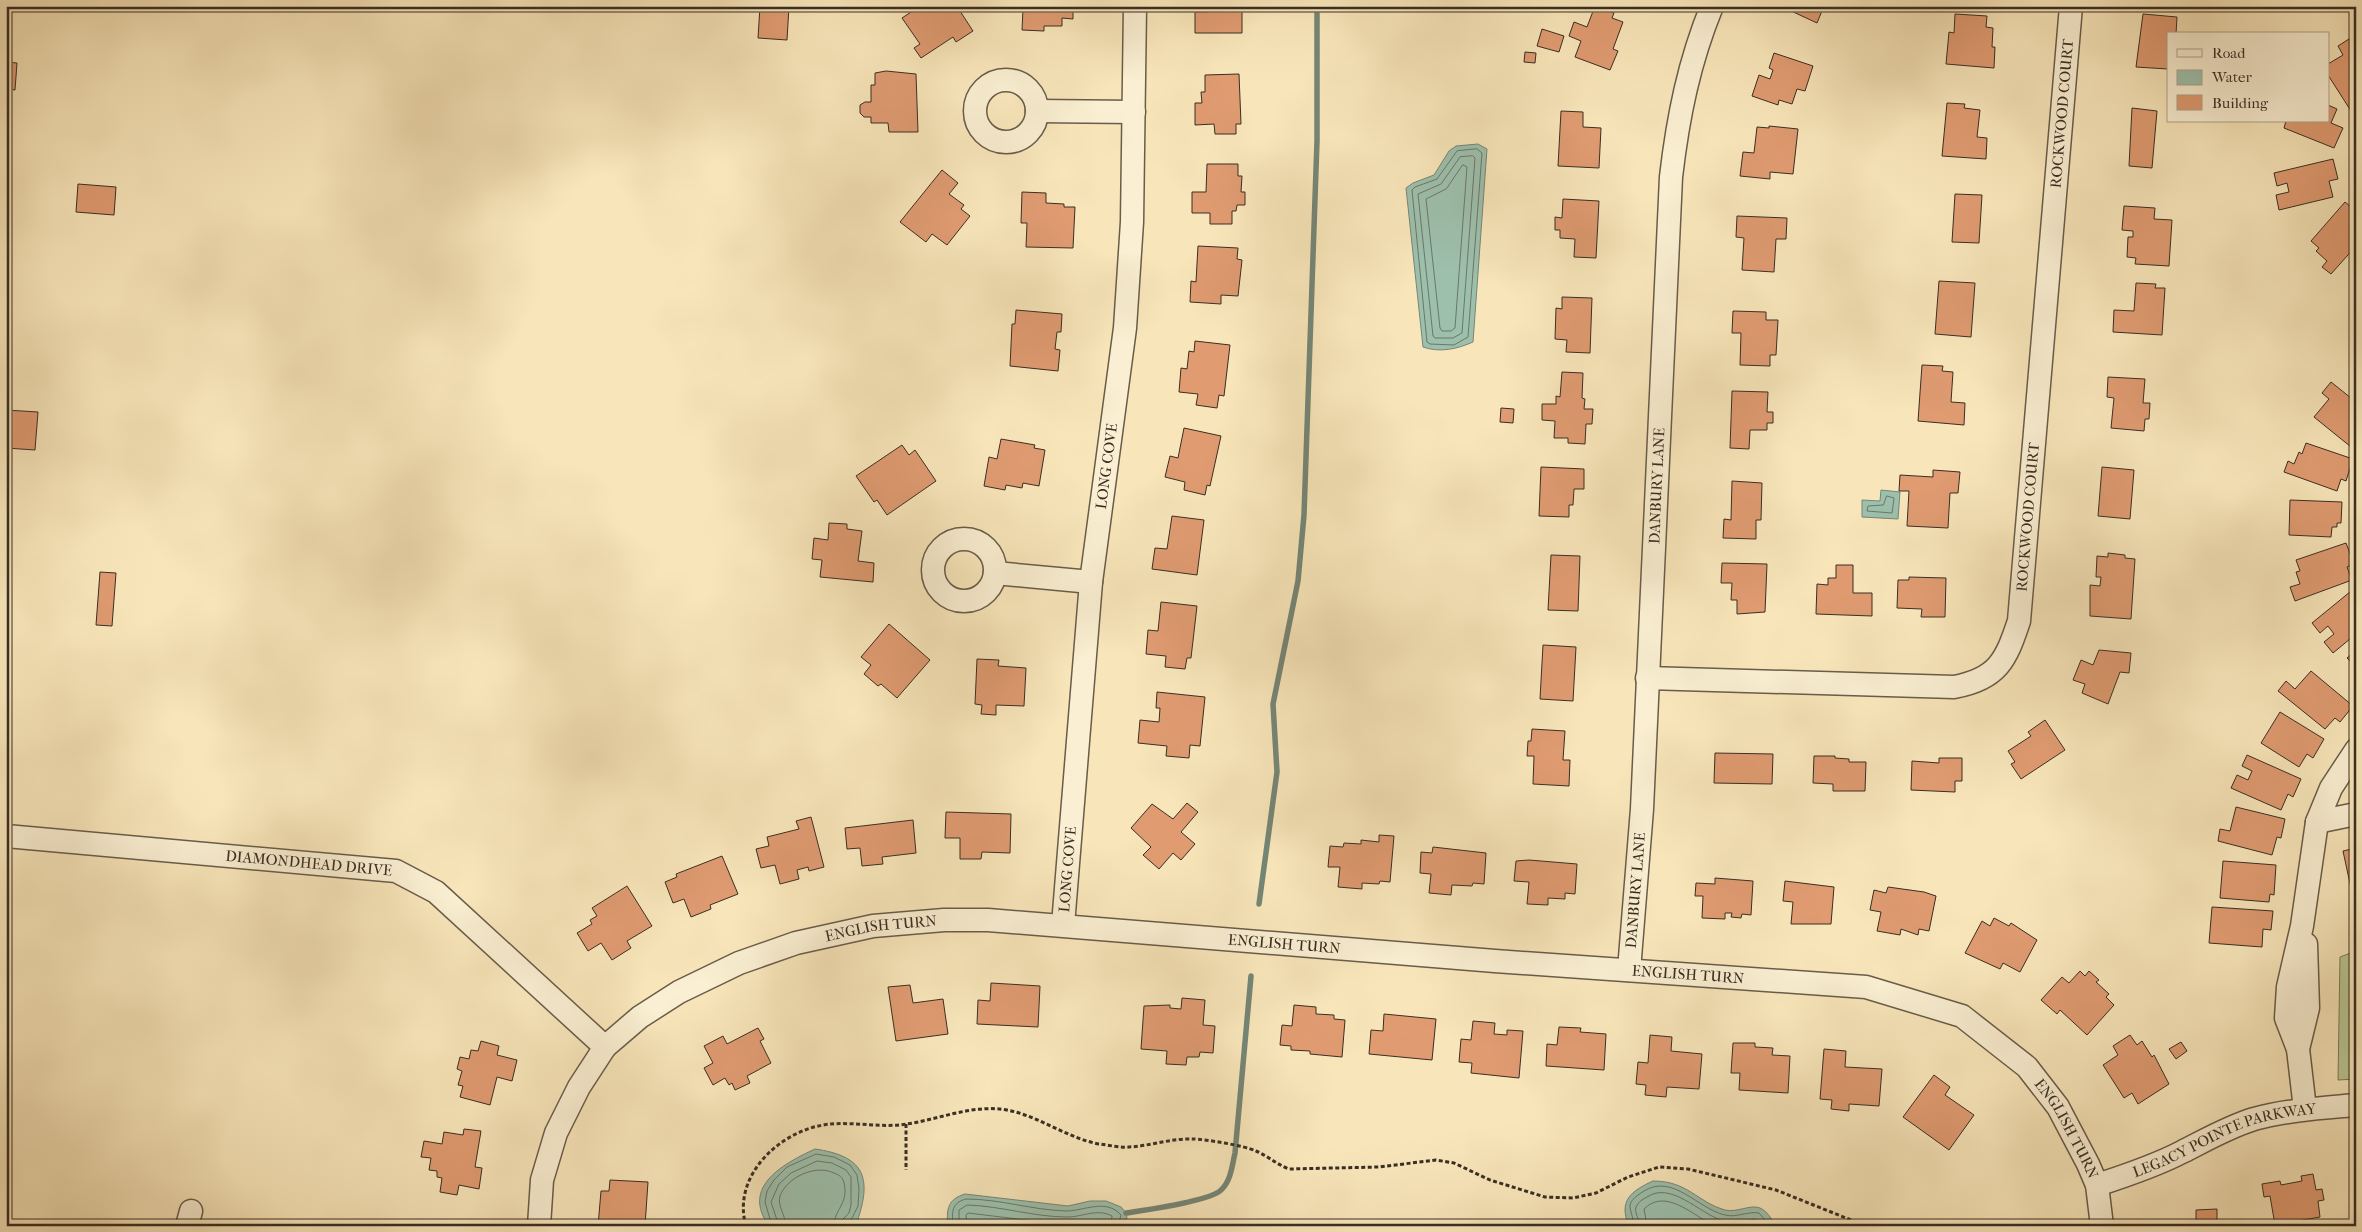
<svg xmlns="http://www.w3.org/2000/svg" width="2362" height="1232" font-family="'IM FELL French Canon',serif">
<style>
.green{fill:#bac692;stroke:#7a7a5b}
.water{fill:#9dc0ad;stroke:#758676}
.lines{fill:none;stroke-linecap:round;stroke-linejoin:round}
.shore{stroke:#6b7768;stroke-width:1}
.stream{stroke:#758676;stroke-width:5.5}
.building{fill:#e09b71;stroke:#392e24}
.street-casing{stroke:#695c4a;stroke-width:25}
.path{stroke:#392e24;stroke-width:3;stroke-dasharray:4 2.5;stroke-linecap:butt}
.street{stroke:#faefd2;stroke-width:22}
.labels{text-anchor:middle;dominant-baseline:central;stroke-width:4;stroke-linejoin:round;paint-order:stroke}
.street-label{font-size:15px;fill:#392e24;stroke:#faefd2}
</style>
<rect width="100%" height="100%" fill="#f8e6ba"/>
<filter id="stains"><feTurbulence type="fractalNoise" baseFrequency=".004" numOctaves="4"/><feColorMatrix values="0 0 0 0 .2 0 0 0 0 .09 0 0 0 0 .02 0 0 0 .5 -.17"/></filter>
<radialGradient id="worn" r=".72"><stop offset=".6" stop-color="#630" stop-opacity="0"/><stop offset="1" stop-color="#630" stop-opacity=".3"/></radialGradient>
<!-- green -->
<polygon class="green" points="2356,951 2356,1079 2338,1080 2340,957"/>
<!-- water -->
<g class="water">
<path d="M1478 144 1487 149 1473 342C1457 349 1440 353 1423 347L1406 188 1413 183 1434 175 1449 151 1456 146Z"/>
<polygon points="1881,490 1900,492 1898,519 1862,517 1862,500 1880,501"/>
<path d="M815 1149C863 1156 873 1176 857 1222L844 1226H769C740 1186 785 1163 815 1149Z"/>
<path d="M1653 1181C1688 1181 1697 1202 1725 1210 1737 1213 1750 1204 1760 1208 1767 1211 1772 1219 1775 1226H1629C1618 1201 1631 1191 1653 1181Z"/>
<path d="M965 1194 1068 1206 1090 1201H1106L1121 1207 1126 1213 1127 1218 1121 1226H948C946 1209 948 1199 965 1194Z"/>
</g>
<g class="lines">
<!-- shore -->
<g class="shore">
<polygon points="1477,149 1482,153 1468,337 1454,345 1430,344 1427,342 1412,190 1415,187 1437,179 1457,151"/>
<polygon points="1473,156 1475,158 1462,333 1453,338 1435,338 1433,336 1418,194 1441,184 1460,157"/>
<polygon points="1463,165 1467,167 1455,328 1451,331 1442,331 1440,328 1426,199 1446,189"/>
<polygon points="1887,496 1894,498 1892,513 1867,511 1868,506 1883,505"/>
<polyline points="772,1226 765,1202 767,1191 774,1180 787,1167 816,1154 834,1157 850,1165 857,1175 859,1189 858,1206 848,1226"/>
<polyline points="779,1226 771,1202 779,1184 791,1173 817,1161 832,1163 846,1170 851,1177 851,1205 849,1213 843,1219 841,1226"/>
<path d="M786 1226C786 1216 777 1206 780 1196 787 1177 816 1164 834 1173 839 1175 843 1177 844 1183 849 1204 834 1209 834 1226"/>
<path d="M953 1226C952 1212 951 1203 966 1199 1000 1199 1032 1210 1066 1211 1084 1211 1106 1198 1121 1215L1118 1226"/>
<path d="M959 1226V1210L967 1205C1001 1206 1034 1217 1067 1217 1083 1217 1097 1208 1112 1216L1111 1226"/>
<polyline points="967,1226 966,1215 968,1213 1067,1225 1102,1220 1104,1226"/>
<path d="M1634 1226C1632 1206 1622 1205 1644 1191 1673 1173 1698 1209 1725 1215 1736 1218 1748 1211 1759 1213L1770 1226"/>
<path d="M1640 1226C1640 1220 1634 1213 1636 1207 1638 1202 1643 1199 1647 1197 1671 1181 1699 1213 1721 1220 1732 1224 1744 1221 1755 1219L1762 1226"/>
<path d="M1647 1226 1644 1209C1666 1187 1693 1216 1715 1226"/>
</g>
<!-- stream -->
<g class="stream">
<polyline points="1259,904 1277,772 1273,704 1298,581 1304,515 1317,141 1317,6"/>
<path d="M1126 1213C1145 1210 1211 1201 1221 1190 1231 1181 1232 1166 1235 1153L1251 976"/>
</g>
</g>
<!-- building -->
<g class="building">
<polygon points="760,6 789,6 787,40 758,38"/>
<polygon points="913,6 966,6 960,11 973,31 956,42 953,37 921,58 914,48 920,44 902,18 911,12 909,9"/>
<polygon points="1009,6 1073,6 1073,19 1062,18 1062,26 1044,26 1044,31 1022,30 1023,9 1009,8"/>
<polygon points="1208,6 1242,6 1242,33 1195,33 1195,12 1208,12"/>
<polygon points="1595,6 1614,13 1612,18 1623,22 1613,49 1618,51 1610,70 1575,57 1581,41 1569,36 1574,22 1587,27"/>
<polygon points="1791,6 1824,6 1817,23 1789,10"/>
<polygon points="1955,14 1987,16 1986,27 1993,28 1992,47 1995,47 1994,68 1946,64 1949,32 1954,33"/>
<polygon points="2143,14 2177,17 2176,34 2168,34 2168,69 2136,67"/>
<polygon points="1542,29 1564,36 1559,52 1537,46"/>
<polygon points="2349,39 2356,49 2356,108 2351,111 2328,75 2328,64 2343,55 2338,46"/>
<polygon points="1525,52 1536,53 1535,63 1524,62"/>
<polygon points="1774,53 1813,66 1805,91 1797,89 1792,104 1779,100 1778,105 1752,96 1759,75 1770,79 1773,70 1769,68"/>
<polygon points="6,62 17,63 15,90 6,89"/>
<polygon points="886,71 916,74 918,132 889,132 888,123 871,123 871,117 864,117 860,113 860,105 865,102 871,102 871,85 875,85 875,73"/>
<polygon points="1239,74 1241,124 1236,124 1236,134 1215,134 1214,124 1195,125 1195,103 1202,103 1201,92 1205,92 1205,75"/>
<polygon points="1947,103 1965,104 1964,108 1980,110 1977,137 1987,138 1986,159 1942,156"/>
<polygon points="2328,105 2337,109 2331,123 2343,128 2334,148 2284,128 2286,121 2328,121"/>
<polygon points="2132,108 2157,111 2152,168 2129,166"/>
<polygon points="1561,111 1583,112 1583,127 1601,128 1599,168 1558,166"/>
<polygon points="1769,126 1798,129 1793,174 1770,172 1770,179 1740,176 1743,152 1754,153 1757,127 1769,128"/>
<polygon points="2333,159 2338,179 2329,181 2333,197 2279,210 2276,195 2289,192 2287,183 2277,186 2274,173"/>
<polygon points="1207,164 1238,164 1238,176 1242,176 1241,192 1245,192 1245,205 1237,205 1236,211 1232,211 1232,224 1210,224 1210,213 1192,213 1192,192 1206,192"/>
<polygon points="942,170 958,183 949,194 964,205 961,209 970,216 947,245 932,234 926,242 900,222"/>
<polygon points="78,184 116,187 114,215 76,212"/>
<polygon points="1022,192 1046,193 1046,203 1064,204 1064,207 1075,207 1073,248 1026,247 1027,223 1021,223"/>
<polygon points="1955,194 1982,195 1979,243 1952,242"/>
<polygon points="1563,199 1599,201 1596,258 1574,257 1575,239 1560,238 1560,230 1555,230 1555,217 1562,218"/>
<polygon points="2345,202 2356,211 2356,246 2331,274 2322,267 2327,261 2316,251 2319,248 2311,241"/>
<polygon points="2124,206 2155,208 2154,219 2172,220 2169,266 2135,264 2136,258 2127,257 2128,237 2133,237 2133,231 2122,230"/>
<polygon points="1737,216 1787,218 1786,239 1776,239 1774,272 1742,270 1744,238 1736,237"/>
<polygon points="1198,246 1238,248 1237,259 1242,260 1238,296 1221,295 1221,304 1190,302 1191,281 1196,282"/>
<polygon points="1939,281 1975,283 1971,337 1935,334"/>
<polygon points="2136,283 2156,284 2155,288 2165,288 2162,335 2113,332 2114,310 2134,311"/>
<polygon points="1562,297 1592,298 1590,353 1566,352 1567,340 1555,339 1556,308 1562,309"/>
<polygon points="1016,310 1062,314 1061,332 1057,332 1055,349 1060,350 1058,371 1010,366 1012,324 1015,324"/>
<polygon points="1733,311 1766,312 1766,320 1778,320 1776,355 1770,355 1770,366 1740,365 1741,333 1732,333"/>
<polygon points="1195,341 1230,345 1224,396 1219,395 1217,408 1196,405 1198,394 1179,392 1181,368 1187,369 1189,351 1194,352"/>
<polygon points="1922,365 1943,366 1942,371 1953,372 1951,402 1965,403 1964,425 1918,421"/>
<polygon points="1562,372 1583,373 1582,398 1585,399 1584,409 1593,409 1592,424 1586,424 1585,444 1568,443 1568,438 1554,438 1555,421 1542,420 1542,404 1556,404 1556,396 1560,397"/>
<polygon points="2108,377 2145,379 2143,403 2150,403 2149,419 2145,419 2144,431 2111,428 2114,398 2107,397"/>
<polygon points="2331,382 2356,402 2356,451 2314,417 2329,399 2322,393"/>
<polygon points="1732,391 1768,392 1767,412 1773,412 1773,423 1767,423 1767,430 1750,430 1749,449 1730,448"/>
<polygon points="1501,408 1514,409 1513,423 1500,422"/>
<polygon points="6,410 38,412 35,450 6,448"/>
<polygon points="1184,428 1221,436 1210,486 1207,485 1205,495 1184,490 1185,482 1165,477 1170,456 1178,458"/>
<polygon points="1001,439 1035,445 1034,448 1045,450 1039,486 1023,483 1022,488 1006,485 1005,490 984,486 989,457 997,459"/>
<polygon points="2306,443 2353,459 2346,481 2341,479 2337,491 2284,472 2288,461 2294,464 2299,452 2302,454"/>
<polygon points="902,445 909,455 915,450 936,481 887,515 877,500 874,502 856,476"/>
<polygon points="1541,467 1584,469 1584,489 1574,489 1573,505 1569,505 1569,517 1539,516"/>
<polygon points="2102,467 2134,470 2130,519 2098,516"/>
<polygon points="1933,470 1960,472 1958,493 1950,493 1948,528 1907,526 1909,491 1899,491 1900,475 1933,477"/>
<polygon points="1732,481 1762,483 1761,520 1756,520 1756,539 1723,538 1724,519 1731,520"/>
<polygon points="2290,500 2342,502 2341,523 2337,523 2337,527 2332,527 2331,537 2289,535"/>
<polygon points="1172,516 1204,520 1197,575 1152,569 1155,548 1167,549"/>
<polygon points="829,523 847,524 847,529 862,531 858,561 874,563 873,582 820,577 822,560 812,559 814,538 828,540"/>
<polygon points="2346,543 2354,564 2347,567 2352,580 2295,601 2290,587 2300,584 2296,572 2300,571 2296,560"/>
<polygon points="2108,553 2125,555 2125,558 2135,559 2131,619 2090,616 2090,585 2100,586 2101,577 2096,577 2097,556 2108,557"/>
<polygon points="1551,555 1580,556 1578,611 1548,610"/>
<polygon points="1722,563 1767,564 1765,612 1737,614 1737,600 1731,600 1732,583 1721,583"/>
<polygon points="1836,565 1853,565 1853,593 1872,593 1872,616 1816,614 1817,584 1828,585 1828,578 1836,578"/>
<polygon points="100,572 116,573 112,626 96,625"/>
<polygon points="1909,577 1946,578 1945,617 1921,617 1922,609 1897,608 1898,580 1909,580"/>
<polygon points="2356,587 2356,634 2333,653 2324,642 2334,634 2328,626 2320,633 2312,623"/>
<polygon points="1161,602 1197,606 1191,658 1187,658 1185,669 1165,667 1166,656 1146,654 1148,630 1158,631"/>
<polygon points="889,624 930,660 897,698 881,684 878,686 864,674 871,665 861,657"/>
<polygon points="1543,645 1576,647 1573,701 1540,699"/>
<polygon points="2099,650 2131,653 2129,673 2120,672 2108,704 2082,693 2085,684 2073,680 2081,660 2093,665"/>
<polygon points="2356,650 2356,667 2347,658"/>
<polygon points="977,659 999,660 998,666 1026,668 1024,706 996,705 996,715 981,714 982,705 975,704"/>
<polygon points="2311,671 2353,706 2340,722 2335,718 2325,729 2278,691 2286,681 2295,689"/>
<polygon points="1157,692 1205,697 1200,746 1190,745 1189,758 1166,756 1167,746 1138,743 1140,720 1159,722 1160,708 1156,708"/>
<polygon points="2280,712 2324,739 2313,758 2307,754 2299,767 2261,743"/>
<polygon points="2045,720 2065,750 2021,779 2011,764 2015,762 2008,751 2031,736 2028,732"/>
<polygon points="1532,729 1565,731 1563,760 1570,760 1569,786 1533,784 1534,756 1527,756 1528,741 1531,741"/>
<polygon points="1715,753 1773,754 1772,784 1714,783"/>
<polygon points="2247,755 2301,779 2293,797 2288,794 2281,810 2231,788 2237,775 2248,780 2252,771 2242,766"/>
<polygon points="1814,756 1835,756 1835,758 1849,759 1849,762 1866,762 1865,791 1833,791 1833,784 1813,783"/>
<polygon points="1939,758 1962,758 1962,781 1955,781 1955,792 1911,790 1912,761 1939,763"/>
<polygon points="1187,803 1198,812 1181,832 1195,844 1181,860 1173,853 1159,869 1143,855 1151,847 1131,828 1152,804 1173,819"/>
<polygon points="2236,807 2285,819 2281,838 2277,837 2272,855 2218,841 2220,829 2230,831"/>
<polygon points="946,812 1011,814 1010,853 982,852 981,859 960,859 960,838 945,838"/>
<polygon points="811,817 824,867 809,871 808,867 797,870 799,879 780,884 775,865 761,868 756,849 769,846 767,837 799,829 796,821"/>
<polygon points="913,820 916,853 882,857 883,864 862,866 860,848 847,849 845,828"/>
<polygon points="1379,835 1394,836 1390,882 1380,881 1379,884 1362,883 1362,889 1338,887 1340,867 1328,867 1330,846 1343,847 1344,843 1361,844 1361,840 1379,842"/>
<polygon points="1433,847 1486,853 1484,884 1473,883 1472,886 1452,885 1451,895 1429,893 1431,874 1420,873 1421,852 1432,853"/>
<polygon points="2356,848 2356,906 2355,907 2343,851"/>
<polygon points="722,856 738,894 710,905 711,909 691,917 684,899 673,903 665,882 677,877 676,874"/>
<polygon points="1529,860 1577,864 1575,894 1565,893 1565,899 1548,898 1548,905 1527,904 1529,882 1514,881 1516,861"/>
<polygon points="2223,861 2276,865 2274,895 2270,894 2269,902 2220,898"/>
<polygon points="1715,878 1753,881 1751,915 1742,914 1741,918 1731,917 1732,913 1725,913 1725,919 1702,918 1703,896 1695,896 1696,883 1715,884"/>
<polygon points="1785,881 1834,887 1831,924 1791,924 1793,902 1783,901"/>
<polygon points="627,886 652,926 627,941 631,948 612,960 601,943 588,951 577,933 592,924 590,920 597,916 592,908"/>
<polygon points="1888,887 1924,892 1936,896 1929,931 1919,929 1918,935 1901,929 1900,935 1877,931 1881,912 1870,910 1874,890 1886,893"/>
<polygon points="2212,907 2273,911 2271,930 2263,929 2262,947 2209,943"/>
<polygon points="1994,918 2009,926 2011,923 2037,940 2020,972 2003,963 2000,969 1965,953 1982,921 1990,926"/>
<polygon points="2080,971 2085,976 2089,971 2099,980 2096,982 2109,994 2106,997 2114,1005 2087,1035 2060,1010 2057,1014 2041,1000 2062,977 2069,983"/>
<polygon points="991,983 1040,986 1038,1027 977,1024 978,1000 990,1001"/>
<polygon points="910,985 913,1003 943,999 948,1034 896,1041 888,987"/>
<polygon points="1182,998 1205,1000 1203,1025 1215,1026 1213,1053 1200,1052 1199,1057 1187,1057 1186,1065 1166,1064 1167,1051 1141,1049 1144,1006 1170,1005 1170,1008 1181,1009"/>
<polygon points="1294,1005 1316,1007 1316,1014 1334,1015 1334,1019 1345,1020 1342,1057 1310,1054 1310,1051 1291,1050 1291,1046 1280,1045 1282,1025 1292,1026"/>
<polygon points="1384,1014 1436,1019 1432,1060 1369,1054 1371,1030 1383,1031"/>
<polygon points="1473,1021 1495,1023 1494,1034 1507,1035 1507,1030 1523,1031 1519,1078 1471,1073 1472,1063 1459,1062 1461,1039 1471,1040"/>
<polygon points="1559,1027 1581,1028 1580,1032 1606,1034 1604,1070 1546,1066 1547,1044 1557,1045"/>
<polygon points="758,1028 764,1039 760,1041 771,1063 747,1076 750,1083 735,1090 732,1083 729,1085 725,1078 713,1085 704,1068 713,1063 704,1046 723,1036 727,1044"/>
<polygon points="1650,1035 1672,1037 1671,1051 1702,1054 1699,1089 1667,1087 1666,1097 1645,1095 1646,1085 1636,1084 1638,1062 1648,1063"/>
<polygon points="2130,1035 2137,1045 2142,1041 2152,1057 2154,1055 2169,1084 2138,1104 2132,1093 2124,1098 2103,1065 2118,1055 2113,1046"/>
<polygon points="481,1041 499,1046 497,1055 517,1060 512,1081 497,1077 490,1105 460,1097 463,1086 458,1085 462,1071 457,1069 460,1057 469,1059 471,1050 478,1051"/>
<polygon points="2181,1042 2187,1051 2176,1059 2169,1049"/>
<polygon points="1733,1043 1755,1043 1755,1047 1773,1048 1772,1055 1790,1056 1788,1093 1739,1090 1740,1073 1731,1073"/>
<polygon points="1824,1049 1846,1051 1845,1067 1882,1069 1879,1106 1849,1104 1849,1111 1831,1109 1832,1100 1820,1099"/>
<polygon points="1934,1075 1950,1087 1945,1095 1974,1115 1949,1150 1903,1117"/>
<polygon points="464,1129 481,1131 475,1167 482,1168 479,1189 459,1185 457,1195 440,1192 442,1178 437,1177 437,1171 429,1170 431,1158 421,1157 424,1141 442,1144 444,1132 463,1135"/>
<polygon points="2313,1174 2316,1190 2322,1189 2324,1200 2318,1201 2320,1217 2275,1225 2270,1196 2264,1197 2262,1184 2280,1181 2281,1185 2302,1181 2301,1176"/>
<polygon points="610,1180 648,1182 645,1226 598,1226 601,1191 609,1191"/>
<polygon points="2217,1209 2217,1226 2169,1226 2177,1224 2177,1222 2196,1222 2196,1210"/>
</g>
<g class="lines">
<defs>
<g id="street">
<circle cx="1006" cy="111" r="31"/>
<polyline points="1037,111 1134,112"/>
<circle cx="964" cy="570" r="31"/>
<polyline points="995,573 1091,582"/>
<path id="s1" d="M1647 678 1954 687C1998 679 2006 660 2019 621L2071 6"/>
<polyline points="2317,822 2356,814"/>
<path id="s2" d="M6 836 396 871 436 892 605 1047"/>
<path id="s3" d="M1063 925 1091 582 1125 328 1132 222 1135 6"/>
<path id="s4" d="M1629 970 1642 809 1671 177C1678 117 1689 62 1712 6"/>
<polyline points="2298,1049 2308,1008 2306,944"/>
<polyline points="2305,1109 2298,1049 2286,1018 2288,987 2302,926 2317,822 2331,788 2356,750"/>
<path id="s5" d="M2097 1185C2125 1176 2155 1166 2182 1152 2206 1140 2228 1127 2254 1119 2287 1110 2322 1108 2356 1105"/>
<polyline points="187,1226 191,1211"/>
<path id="s6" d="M539 1226 542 1180 556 1133 579 1087 605 1047 640 1017 679 992 739 963 796 943 873 926 944 920H988L1495 961 1866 987 1962 1016 2027 1067 2058 1107 2088 1164 2097 1185 2102 1226"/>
</g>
</defs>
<!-- street casing -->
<use href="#street" class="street-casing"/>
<!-- path -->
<g class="path">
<polyline points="906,1124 906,1170"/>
<path d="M746 1226C731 1175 782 1128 831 1124 856 1122 882 1128 907 1124 940 1119 973 1104 1007 1110 1039 1116 1067 1138 1099 1144 1109 1145 1120 1148 1129 1147 1150 1146 1172 1138 1193 1139 1205 1139 1246 1146 1256 1151 1268 1156 1276 1164 1289 1169L1379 1167 1436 1160 1454 1163 1490 1180 1545 1197 1573 1198 1596 1193 1628 1177 1659 1167 1688 1169 1776 1190 1861 1224 1888 1226"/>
</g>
<!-- street -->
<use href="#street" class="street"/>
</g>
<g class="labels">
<!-- street labels -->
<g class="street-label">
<text stroke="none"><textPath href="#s1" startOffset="916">ROCKWOOD COURT</textPath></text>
<text stroke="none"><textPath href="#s3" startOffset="461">LONG COVE</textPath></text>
<text stroke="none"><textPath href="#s4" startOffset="485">DANBURY LANE</textPath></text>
<text stroke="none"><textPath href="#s1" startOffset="511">ROCKWOOD COURT</textPath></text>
<text stroke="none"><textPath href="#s2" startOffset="304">DIAMONDHEAD DRIVE</textPath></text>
<text stroke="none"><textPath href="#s3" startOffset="56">LONG COVE</textPath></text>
<text stroke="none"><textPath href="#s4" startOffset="80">DANBURY LANE</textPath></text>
<text stroke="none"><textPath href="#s6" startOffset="500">ENGLISH TURN</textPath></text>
<text stroke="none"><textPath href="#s6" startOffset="905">ENGLISH TURN</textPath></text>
<text stroke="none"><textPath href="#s6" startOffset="1310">ENGLISH TURN</textPath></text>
<text stroke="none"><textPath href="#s6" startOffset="1745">ENGLISH TURN</textPath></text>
<text stroke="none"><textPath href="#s5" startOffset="136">LEGACY POINTE PARKWAY</textPath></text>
</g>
</g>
<!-- margin -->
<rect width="2362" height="1232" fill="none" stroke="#f8e6ba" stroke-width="25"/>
<rect x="8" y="8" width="2347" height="1217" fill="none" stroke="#392e24" stroke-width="2.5"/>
<rect x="12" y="12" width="2337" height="1207" fill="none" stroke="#392e24"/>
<!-- legend -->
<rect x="2167" y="32" width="162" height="90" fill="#faefd2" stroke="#ada28c"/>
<rect x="2177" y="49" width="25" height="8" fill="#faefd2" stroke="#ada28c"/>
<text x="2212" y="58" font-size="15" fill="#392e24">Road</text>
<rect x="2177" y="70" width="25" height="15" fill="#9dc0ad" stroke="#ada28c"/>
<text x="2212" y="82" font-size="15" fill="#392e24">Water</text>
<rect x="2177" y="95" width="25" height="15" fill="#e09b71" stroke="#ada28c"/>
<text x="2212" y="108" font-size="15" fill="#392e24">Building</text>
<rect width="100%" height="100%" filter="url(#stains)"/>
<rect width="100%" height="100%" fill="url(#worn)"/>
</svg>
